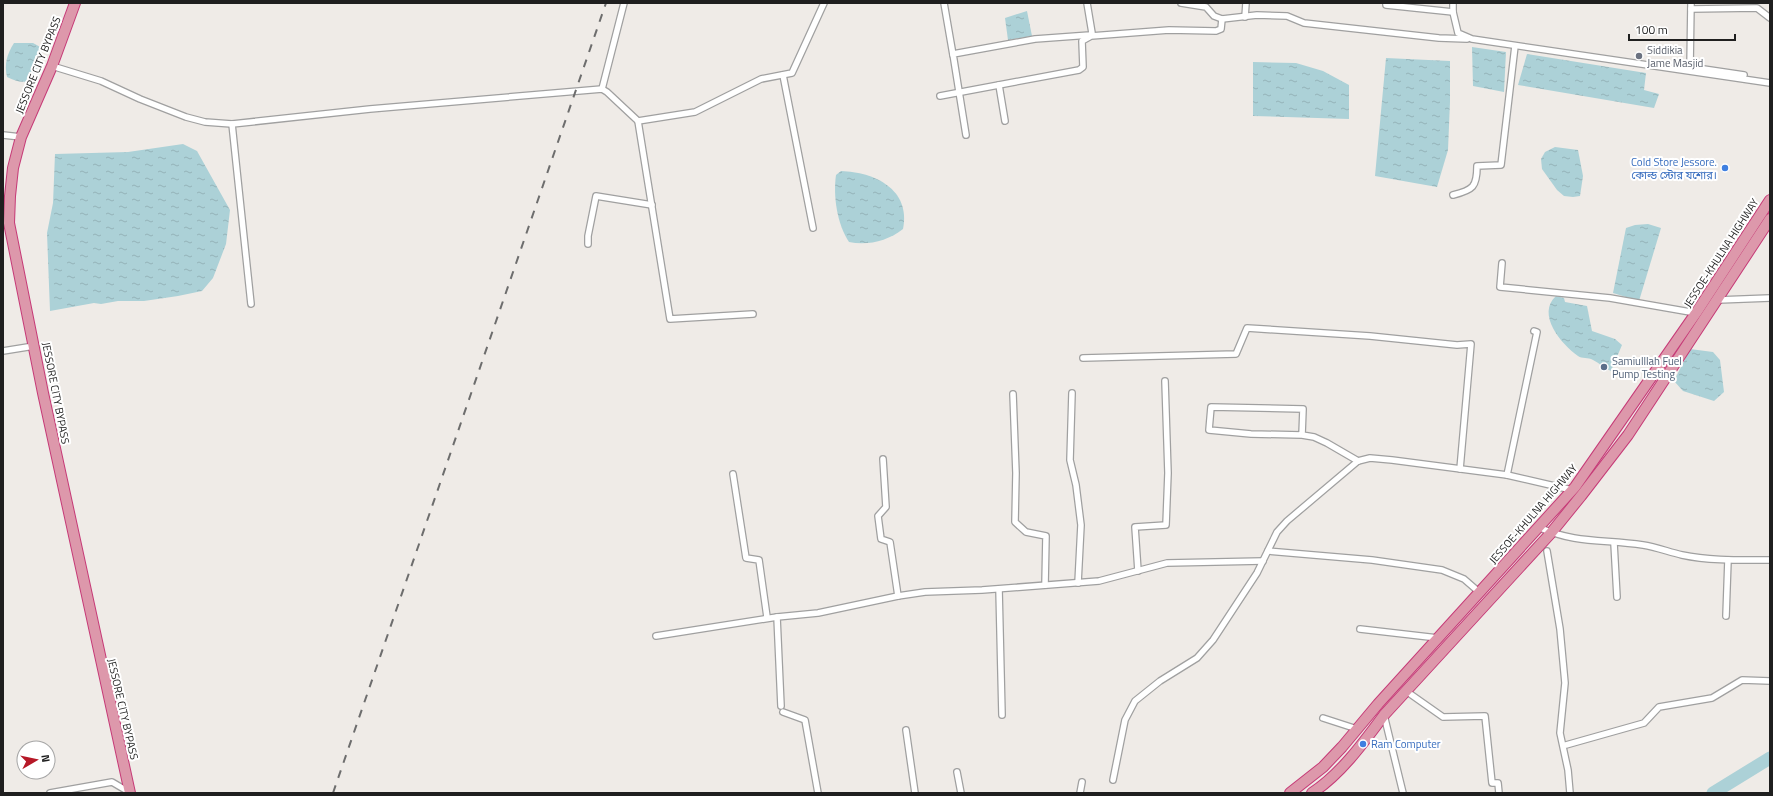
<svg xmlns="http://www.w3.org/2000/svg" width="1773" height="796" font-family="'Titillium Web','Noto Sans Bengali',sans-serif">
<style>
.water{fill:url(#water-ripples)}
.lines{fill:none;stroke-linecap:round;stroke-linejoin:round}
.river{stroke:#acd1d7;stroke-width:13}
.street-casing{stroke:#a0a0a0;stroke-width:8}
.highway-casing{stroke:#c63a77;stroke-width:12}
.street{stroke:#fff;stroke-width:5.5}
.highway{stroke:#dd98ab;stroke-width:10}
.rail{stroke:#6d6d6d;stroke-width:2;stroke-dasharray:8 8;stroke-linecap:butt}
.worship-dot{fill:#6b7280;stroke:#fff;stroke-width:1.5}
.shop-dot{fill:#3f7fe0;stroke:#fff;stroke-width:1.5}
.service-dot{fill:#5c6f8a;stroke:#fff;stroke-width:1.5}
.labels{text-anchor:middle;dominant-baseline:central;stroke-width:4;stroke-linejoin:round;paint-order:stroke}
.worship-label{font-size:11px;fill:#5b616d;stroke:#fff;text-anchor:start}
.street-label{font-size:11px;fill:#1f1f1f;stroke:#fff}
.shop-label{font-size:11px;fill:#366cbe;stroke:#fff;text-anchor:end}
.service-label{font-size:11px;fill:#4e5e75;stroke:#fff;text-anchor:start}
</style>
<defs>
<pattern id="water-ripples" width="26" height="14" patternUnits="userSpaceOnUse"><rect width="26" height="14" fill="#acd1d7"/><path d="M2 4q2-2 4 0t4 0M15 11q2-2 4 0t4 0" fill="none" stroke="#94b3b8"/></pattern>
</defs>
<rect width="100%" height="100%" fill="#efebe7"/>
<!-- water -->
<g class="water">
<polygon points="1027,11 1032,36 1008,40 1005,18"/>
<path d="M14 43H33L42 48C41 55 39 61 37 67 31 84 23 85 7 77 4 64 7 54 14 43Z"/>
<polygon points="1472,47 1506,52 1504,92 1473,86"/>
<polygon points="1527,54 1646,73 1644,90 1659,94 1654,108 1518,85"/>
<polygon points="1386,58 1450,61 1450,102 1448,150 1437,187 1375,176"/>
<polygon points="1253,62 1296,63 1323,71 1349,85 1349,119 1253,116"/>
<polygon points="183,144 197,151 230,210 226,244 213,278 202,291 178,296 144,301 118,301 101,304 94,303 50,311 47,233 53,203 55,154 128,152"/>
<polygon points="1555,147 1578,150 1583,176 1580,196 1573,197 1564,196 1557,190 1542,169 1541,159 1545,152"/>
<path d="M841 171C874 172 911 189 903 229 888 241 867 246 849 242 837 224 833 196 836 175Z"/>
<polygon points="1648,224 1661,228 1639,301 1613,293 1626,228 1635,225"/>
<path d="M1556 296 1564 298 1565 302 1587 306 1592 331 1615 339 1622 345 1611 371C1604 368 1599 363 1593 360 1588 357 1582 359 1578 356 1561 344 1536 314 1556 296Z"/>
<polygon points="1690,349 1713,352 1720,360 1724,392 1714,401 1683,391 1674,381"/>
</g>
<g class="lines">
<!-- river -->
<polyline class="river" points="1713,793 1770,758"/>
<defs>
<g id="street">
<polyline points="944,3 953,55"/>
<polyline points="1181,3 1206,7 1214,16 1222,19 1257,15 1287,16 1304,23 1439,38 1467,39"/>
<polyline points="1386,3 1386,5 1453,12"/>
<polyline points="1453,3 1453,12 1458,33 1472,39 1770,83"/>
<polyline points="1691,3 1690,67 1744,75"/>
<polyline points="1691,9 1757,8 1770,18"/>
<polyline points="1245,17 1246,3"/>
<polyline points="52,66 101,81 140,99 186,117 205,122 232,124"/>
<polyline points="783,75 813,228"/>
<polyline points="999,85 1005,121"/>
<polyline points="602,89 624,3"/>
<polyline points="940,96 1079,70 1083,67 1082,41 1091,36 1169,30 1216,31 1221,29 1222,19"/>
<polyline points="638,121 670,319 753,314"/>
<polyline points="3,135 21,137"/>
<polyline points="966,135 953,54 1035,39 1090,35 1092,33 1087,3"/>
<path d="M1453 195C1473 190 1477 187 1477 166L1501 165 1515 46"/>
<polyline points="588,244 588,236 596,196 652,205"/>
<polyline points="1502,263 1500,287 1610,298 1696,313"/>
<polyline points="1718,300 1770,298"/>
<polyline points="251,304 232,124 370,109 602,89 607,92 638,121 695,112 761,79 792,73 824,3"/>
<polyline points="3,351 34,346"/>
<polyline points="1083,358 1236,354 1247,328 1370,336 1457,345 1471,344 1460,469"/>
<polyline points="1072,393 1070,460 1076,485 1081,525 1078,583"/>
<polyline points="1013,394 1016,473 1015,522 1026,532 1046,536 1045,585"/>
<polyline points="1302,435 1303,409 1211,407 1209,430 1251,434 1302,435 1314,437 1327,443 1358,461"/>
<polyline points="883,459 886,507 878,516 881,539 890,542 898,596"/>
<polyline points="733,474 746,558 759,560 767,617"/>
<polyline points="1507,475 1537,332 1534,331"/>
<path d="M1538 527C1576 544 1605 539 1643 545 1656 547 1669 552 1682 555 1710 561 1741 560 1770 560"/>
<polyline points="1614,543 1617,597"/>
<polyline points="1268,551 1372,560 1442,570 1464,579 1479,592"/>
<polyline points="1547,551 1560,629 1565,683 1560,733 1568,770 1570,793"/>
<polyline points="1138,571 1135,527 1166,525 1168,473 1165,381"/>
<polyline points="999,589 1002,715"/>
<polyline points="1726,616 1728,560"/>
<polyline points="1360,629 1438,638"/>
<polyline points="656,636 777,617"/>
<polyline points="1406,691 1443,717 1485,716 1492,783 1498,783 1499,793"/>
<polyline points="781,706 777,617 818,613 898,596 925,592 982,590 1099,581 1167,563 1263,561"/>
<polyline points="783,712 805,720 818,793"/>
<polyline points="1384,715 1403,793"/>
<polyline points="1323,718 1357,729"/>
<polyline points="906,730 915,793"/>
<polyline points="1566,745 1644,723 1659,707 1712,698 1742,680 1770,681"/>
<polyline points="957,772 961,793"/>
<polyline points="1113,780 1125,720 1135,701 1160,681 1197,658 1213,640 1257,573 1277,532 1287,521 1358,461 1370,458 1392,460 1507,475 1572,490"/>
<polyline points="50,793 112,782 129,792"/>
<polyline points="1080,793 1082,782"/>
</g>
<g id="highway">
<polyline points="75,3 52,66 21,137 13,168 10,196 9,223 43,393 130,793"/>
<polyline points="1290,793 1323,767 1342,747 1378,704 1575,487 1696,313 1770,200"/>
<path d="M1312 793C1341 774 1364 742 1384 715L1551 533 1581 496 1628 435 1770 219"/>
</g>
</defs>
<!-- street casing -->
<use href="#street" class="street-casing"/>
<!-- highway casing -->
<use href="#highway" class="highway-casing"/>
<!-- street -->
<use href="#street" class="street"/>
<!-- highway -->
<use href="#highway" class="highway"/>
<!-- rail -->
<polyline class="rail" points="333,793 606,3"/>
</g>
<!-- markers -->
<circle class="worship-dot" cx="1639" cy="56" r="4"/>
<g class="shop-dot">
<circle cx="1725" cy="168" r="4"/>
<circle cx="1363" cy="744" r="4"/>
</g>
<circle class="service-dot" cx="1604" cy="367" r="4"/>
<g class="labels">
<!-- worship labels -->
<g class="worship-label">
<text x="1647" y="50">Siddikia<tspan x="1647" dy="13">Jame Masjid</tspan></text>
</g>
<!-- street labels -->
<g class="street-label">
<text transform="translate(38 65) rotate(-68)">JESSORE CITY BYPASS</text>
<text transform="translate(1721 253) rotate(-57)">JESSOE-KHULNA HIGHWAY</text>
<text transform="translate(56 393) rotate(79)">JESSORE CITY BYPASS</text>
<text transform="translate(1533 514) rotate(-49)">JESSOE-KHULNA HIGHWAY</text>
<text transform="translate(123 709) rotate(77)">JESSORE CITY BYPASS</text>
</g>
<!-- shop labels -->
<g class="shop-label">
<text x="1717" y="162">Cold Store Jessore.<tspan x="1717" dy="13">কোল্ড স্টোর যশোর।</tspan></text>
<text x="1371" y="744" text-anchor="start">Ram Computer</text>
</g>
<!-- service labels -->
<g class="service-label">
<text x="1612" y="361">Samiulllah Fuel<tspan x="1612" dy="13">Pump Testing</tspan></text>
</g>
</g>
<!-- border -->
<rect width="1773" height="796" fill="none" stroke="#1f1f1f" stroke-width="8"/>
<!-- north arrow -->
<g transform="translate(36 760) rotate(81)"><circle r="19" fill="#ffffff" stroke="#a5a5a5"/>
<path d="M0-3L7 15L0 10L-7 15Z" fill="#b61827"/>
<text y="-6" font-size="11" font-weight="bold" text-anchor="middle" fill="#1f1f1f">N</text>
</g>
<!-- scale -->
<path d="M1629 34v6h106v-6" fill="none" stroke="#1f1f1f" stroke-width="2"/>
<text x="1635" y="34" font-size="12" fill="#1f1f1f" stroke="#ffffff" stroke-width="3" paint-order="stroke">100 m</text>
</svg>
